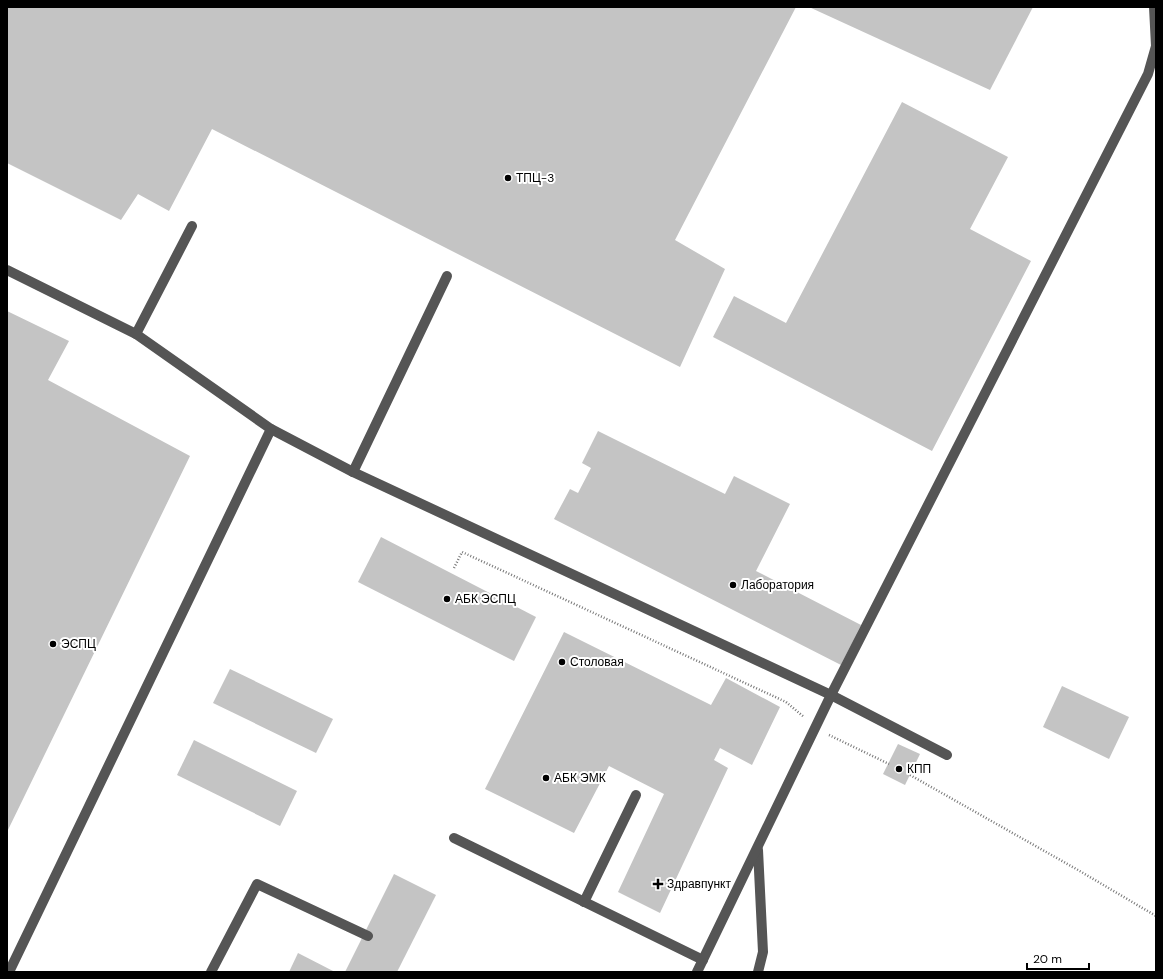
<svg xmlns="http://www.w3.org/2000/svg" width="1163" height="979" font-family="'DM Sans',sans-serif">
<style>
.building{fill:#c4c4c4}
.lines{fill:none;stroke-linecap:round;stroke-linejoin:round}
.path{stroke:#777;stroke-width:2.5;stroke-dasharray:1 2;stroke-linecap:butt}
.minor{stroke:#555;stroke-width:10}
.poi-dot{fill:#000;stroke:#fff;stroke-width:1.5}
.labels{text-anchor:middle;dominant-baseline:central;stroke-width:4;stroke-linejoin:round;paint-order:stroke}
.poi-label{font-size:12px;fill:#000;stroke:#fff;text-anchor:start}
</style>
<rect width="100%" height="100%" fill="#fff"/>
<!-- building -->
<g class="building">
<polygon points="7,7 796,7 675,240 725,269 680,367 212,129 169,211 138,194 121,220 7,163"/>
<polygon points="809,7 1033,7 990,90"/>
<polygon points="902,102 1008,157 970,229 1031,261 932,451 713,337 734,296 786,323"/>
<polygon points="7,311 69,341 48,380 190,456 7,832"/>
<polygon points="598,431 725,494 734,476 790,504 756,571 861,625 841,665 554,519 570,489 578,493 591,468 582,463"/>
<polygon points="381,537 536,617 514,661 358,582"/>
<polygon points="564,632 711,705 726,678 780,707 752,765 720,748 714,760 728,768 660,913 618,892 664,794 609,766 574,833 485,789"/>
<polygon points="230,669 333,719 316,753 213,703"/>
<polygon points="1062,686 1129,717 1109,759 1043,727"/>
<polygon points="194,740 297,791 280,826 177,775"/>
<polygon points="898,744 920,754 905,785 883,774"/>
<polygon points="394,874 436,895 397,972 345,972"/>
<polygon points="298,953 335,972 289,972"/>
</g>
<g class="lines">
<!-- path -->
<g class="path">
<polyline points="454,568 462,552 786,702 804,717"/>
<polyline points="829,735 889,764"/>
<polyline points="910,775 1078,870 1156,916"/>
</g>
<!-- minor -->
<g class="minor">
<polyline points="7,270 136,334 271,429 353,472 831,695 947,755"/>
<polyline points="136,334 192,226"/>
<polyline points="353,472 447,276"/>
<polyline points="454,838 703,960"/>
<polyline points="758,850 763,952 758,972"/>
<polyline points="584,902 636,795"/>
<polyline points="9,972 271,429"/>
<polyline points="211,972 257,884 368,936"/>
<polyline points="697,972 831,695 1148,74 1156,46 1154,7"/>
</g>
</g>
<!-- markers -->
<g class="poi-dot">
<circle cx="508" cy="178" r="4"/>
<circle cx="733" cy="585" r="4"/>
<circle cx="447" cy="599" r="4"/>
<circle cx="53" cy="644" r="4"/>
<circle cx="562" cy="662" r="4"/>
<circle cx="899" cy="769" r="4"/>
<circle cx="546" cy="778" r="4"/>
<path d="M656 878h4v4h4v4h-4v4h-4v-4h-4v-4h4z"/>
</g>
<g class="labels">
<!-- poi labels -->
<g class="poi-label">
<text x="516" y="178">ТПЦ-3</text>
<text x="741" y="585">Лаборатория</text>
<text x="455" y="599">АБК ЭСПЦ</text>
<text x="61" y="644">ЭСПЦ</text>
<text x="570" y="662">Столовая</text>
<text x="907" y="769">КПП</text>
<text x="554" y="778">АБК ЭМК</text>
<text x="667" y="884">Здравпункт</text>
</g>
</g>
<!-- border -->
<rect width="1163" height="979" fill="none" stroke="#000000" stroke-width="16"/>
<!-- scale -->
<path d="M1027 963v6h62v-6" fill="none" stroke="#000000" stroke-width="2"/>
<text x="1033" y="963" font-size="12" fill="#000000" stroke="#ffffff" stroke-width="3" paint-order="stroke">20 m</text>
</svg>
